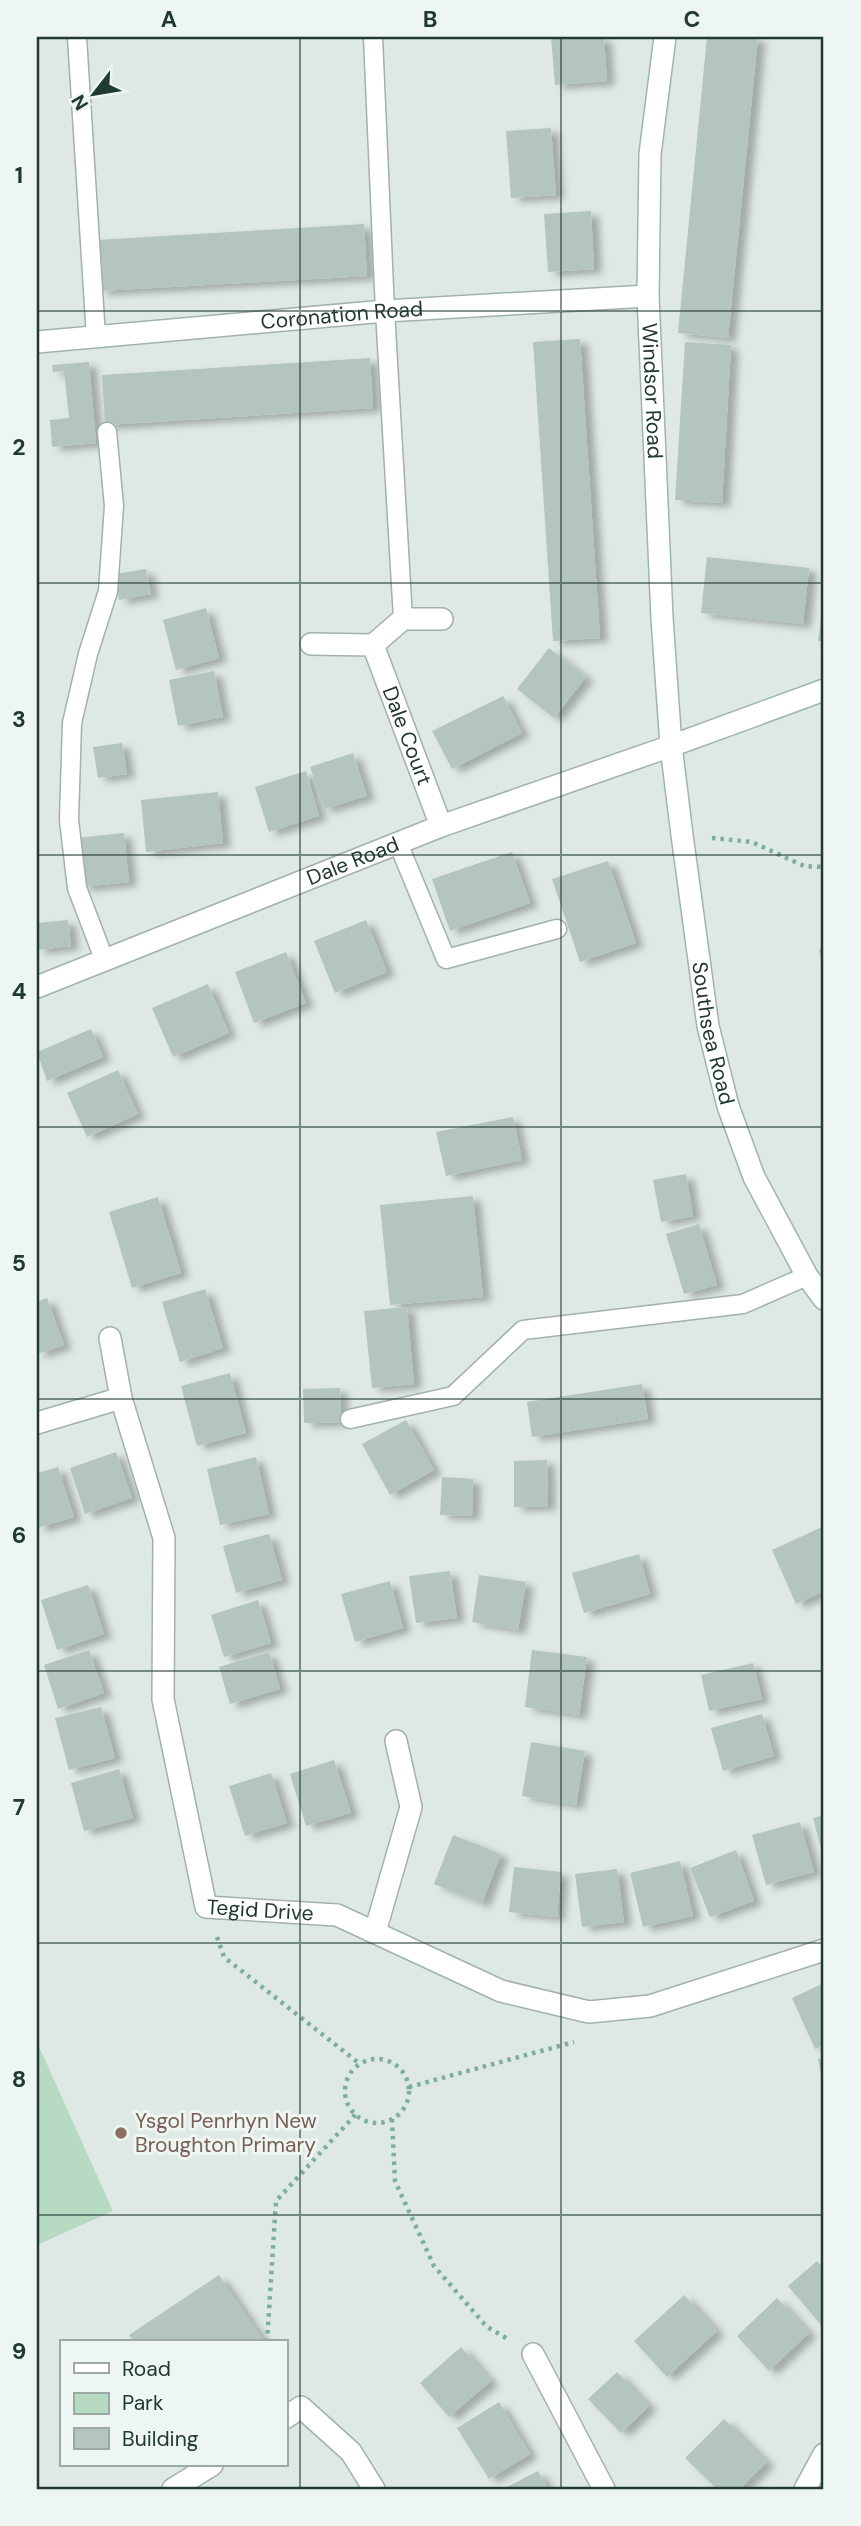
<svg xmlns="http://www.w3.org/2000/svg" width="861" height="2526" font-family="'DM Sans',sans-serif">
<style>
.green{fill:#b7dbc2}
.building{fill:#b4c4be;filter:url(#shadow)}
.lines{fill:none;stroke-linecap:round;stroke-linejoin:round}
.lane-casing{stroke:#a1b1ac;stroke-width:21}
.street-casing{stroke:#a1b1ac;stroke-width:24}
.secondary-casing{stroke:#9eb5ad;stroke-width:24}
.path{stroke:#7fada0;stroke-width:4.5;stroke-dasharray:3.5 5;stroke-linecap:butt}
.lane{stroke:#fff;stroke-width:18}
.street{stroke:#fff;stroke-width:21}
.secondary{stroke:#fff;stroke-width:21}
.grid{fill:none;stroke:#203933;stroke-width:2;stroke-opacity:0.55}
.education-dot{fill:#8d6e63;stroke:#eef6f3;stroke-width:2.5}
.labels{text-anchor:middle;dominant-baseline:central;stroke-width:6;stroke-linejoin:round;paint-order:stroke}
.street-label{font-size:21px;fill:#203933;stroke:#eef6f3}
.education-label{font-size:21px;fill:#785e54;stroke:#eef6f3;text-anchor:start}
.neatline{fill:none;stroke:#203933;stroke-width:2.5}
.grid-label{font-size:23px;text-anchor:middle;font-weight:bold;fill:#203933}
</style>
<defs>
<filter id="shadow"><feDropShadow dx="8" dy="4.5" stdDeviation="3.5" flood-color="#0004"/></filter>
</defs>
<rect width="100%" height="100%" fill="#dee9e5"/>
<!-- green -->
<polygon class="green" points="37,2042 113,2211 37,2245"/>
<!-- building -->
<g class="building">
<polygon points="551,37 604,37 607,81 555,85"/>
<polygon points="707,37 758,37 728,338 678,333"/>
<polygon points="551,128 556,195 511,198 506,131"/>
<polygon points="591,211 594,269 548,272 544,214"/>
<polygon points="364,224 367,276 99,291 96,240"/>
<polygon points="580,339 600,638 553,641 533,342"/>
<polygon points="685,342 731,345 722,503 675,500"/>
<polygon points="370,358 373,408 105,425 102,375"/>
<polygon points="89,362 96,443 52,447 50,420 69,418 64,371 53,372 52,365"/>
<polygon points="707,557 809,568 803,624 701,613"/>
<polygon points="146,569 151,594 119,600 115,574"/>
<polygon points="823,603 824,603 824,642 818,641"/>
<polygon points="206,608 219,658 176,670 163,620"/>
<polygon points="549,648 586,677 554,718 517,689"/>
<polygon points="214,671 223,717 178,726 169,680"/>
<polygon points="503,696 522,733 452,769 432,731"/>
<polygon points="122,743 127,774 98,778 93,747"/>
<polygon points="353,753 367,796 324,809 310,767"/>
<polygon points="306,771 319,816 269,832 255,787"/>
<polygon points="218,792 223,843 146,852 141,800"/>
<polygon points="124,833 129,882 82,887 77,838"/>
<polygon points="512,852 530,903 450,931 432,879"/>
<polygon points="608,861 636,943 580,962 552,879"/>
<polygon points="68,920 71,946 37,950 37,923"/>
<polygon points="366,920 387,972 335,993 314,941"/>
<polygon points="824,948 824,973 823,973 819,949"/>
<polygon points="286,952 306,1003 254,1023 235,972"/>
<polygon points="208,984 229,1033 173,1057 152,1008"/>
<polygon points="91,1029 103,1057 47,1081 37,1052"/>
<polygon points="118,1070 138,1114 87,1137 67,1093"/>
<polygon points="513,1117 522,1160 446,1176 436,1132"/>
<polygon points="686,1174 693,1216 661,1222 653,1180"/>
<polygon points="473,1196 483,1297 390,1305 380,1205"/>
<polygon points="158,1197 181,1273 132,1288 109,1212"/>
<polygon points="699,1224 717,1285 684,1294 666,1234"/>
<polygon points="205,1289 223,1348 180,1362 162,1302"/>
<polygon points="47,1298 64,1345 37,1354 37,1302"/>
<polygon points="407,1307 414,1384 372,1388 364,1311"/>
<polygon points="230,1373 246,1433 197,1446 181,1386"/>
<polygon points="642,1384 648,1419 532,1437 527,1402"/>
<polygon points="340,1388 341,1422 304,1423 303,1389"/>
<polygon points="406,1420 434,1470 390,1495 362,1444"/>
<polygon points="116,1452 132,1498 85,1514 70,1468"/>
<polygon points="256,1457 269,1514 220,1525 207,1469"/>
<polygon points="547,1460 548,1506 514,1507 514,1461"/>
<polygon points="58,1467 74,1517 37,1528 37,1473"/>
<polygon points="442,1477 473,1479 472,1516 440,1515"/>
<polygon points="824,1526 824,1591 796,1604 772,1550"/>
<polygon points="269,1534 282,1580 236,1593 223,1546"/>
<polygon points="639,1554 650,1594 584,1613 572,1573"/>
<polygon points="450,1571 457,1618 416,1623 409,1576"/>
<polygon points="479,1575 526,1582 518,1630 472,1622"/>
<polygon points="390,1581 403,1628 355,1642 341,1594"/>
<polygon points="88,1585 104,1634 57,1650 41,1600"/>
<polygon points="258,1600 271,1643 224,1657 211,1615"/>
<polygon points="89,1650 104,1693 58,1709 44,1665"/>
<polygon points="532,1650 587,1657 579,1715 525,1707"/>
<polygon points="269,1652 280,1689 230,1704 219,1667"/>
<polygon points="753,1663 762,1699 709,1711 701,1675"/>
<polygon points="101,1707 115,1758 69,1770 55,1718"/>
<polygon points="762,1714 774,1756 723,1771 711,1728"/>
<polygon points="531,1742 585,1751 576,1805 522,1796"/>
<polygon points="334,1760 351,1813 306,1826 290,1774"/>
<polygon points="119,1769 133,1818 84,1831 71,1783"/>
<polygon points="271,1773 287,1823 245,1836 229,1786"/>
<polygon points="824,1815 824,1857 823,1857 813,1818"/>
<polygon points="800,1822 814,1872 766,1885 752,1835"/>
<polygon points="453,1835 501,1854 482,1903 434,1884"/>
<polygon points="736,1850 754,1901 710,1917 690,1868"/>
<polygon points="680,1861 693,1916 643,1927 630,1873"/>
<polygon points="514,1867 561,1872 557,1917 509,1912"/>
<polygon points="617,1869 624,1922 582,1927 575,1874"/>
<polygon points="824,1983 824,2045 815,2049 792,1998"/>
<polygon points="824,2058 824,2085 823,2085 818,2059"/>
<polygon points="817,2261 824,2269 824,2324 822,2326 788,2286"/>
<polygon points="219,2275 264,2342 134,2342 129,2335"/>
<polygon points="684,2295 717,2331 667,2377 634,2341"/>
<polygon points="777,2298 809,2333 769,2371 737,2336"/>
<polygon points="461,2347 491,2381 449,2417 420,2383"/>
<polygon points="617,2372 649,2406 621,2433 588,2399"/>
<polygon points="499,2402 530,2454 489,2479 457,2428"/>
<polygon points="724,2419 767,2462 740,2489 717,2489 685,2458"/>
<polygon points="538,2471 548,2489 503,2489"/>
</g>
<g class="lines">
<defs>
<g id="lane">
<polyline points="77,37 96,337"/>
<polyline points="373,37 385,311 403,619"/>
<polyline points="398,843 446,959 557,929"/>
<polyline points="104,959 77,888 69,820 72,723 88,654 108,591 114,506 107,432"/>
<polyline points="350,1419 453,1396 523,1330 743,1304 807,1276"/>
</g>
<g id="street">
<path id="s1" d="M37 342 385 311 648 296"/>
<path id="s2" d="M311 644 373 645 441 826"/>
<polyline points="373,645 403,619 442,619"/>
<path id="s3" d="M37 987 441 826 671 746"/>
<path id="s4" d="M110 1338 121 1398 164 1538 163 1699 206 1907 337 1915 501 1991 589 2012 650 2006 824 1950"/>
<polyline points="37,1423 121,1398"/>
<polyline points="375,1932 411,1807 396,1741"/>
<polyline points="533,2354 604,2489"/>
<polyline points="285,2418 301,2407 351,2452 374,2489"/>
<polyline points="173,2489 212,2465"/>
<polyline points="805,2489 824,2454"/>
</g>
<g id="secondary">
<path id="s5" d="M665 37 650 154 648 296 662 618 671 746 682 835 708 1026 728 1106 754 1177 807 1276 824 1299"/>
<polyline points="671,746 824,690"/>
</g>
</defs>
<!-- lane casing -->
<use href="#lane" class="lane-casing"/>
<!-- street casing -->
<use href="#street" class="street-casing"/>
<!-- secondary casing -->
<use href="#secondary" class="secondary-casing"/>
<!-- path -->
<g class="path">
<polyline points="712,838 752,842 804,866 824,867"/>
<polyline points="217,1937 224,1957 360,2064"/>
<circle cx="377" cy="2091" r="32"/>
<polyline points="409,2087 574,2042"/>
<polyline points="392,2119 395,2181 434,2266 487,2327 508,2339"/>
<polyline points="267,2342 276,2201 356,2114"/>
</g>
<!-- lane -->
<use href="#lane" class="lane"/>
<!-- street -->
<use href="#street" class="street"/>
<!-- secondary -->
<use href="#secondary" class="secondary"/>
</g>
<!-- grid -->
<path class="grid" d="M300 37V2489M561 37V2489M37 311H824M37 583H824M37 855H824M37 1127H824M37 1399H824M37 1671H824M37 1943H824M37 2215H824"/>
<!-- markers -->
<circle class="education-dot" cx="121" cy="2133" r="7"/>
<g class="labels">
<!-- street labels -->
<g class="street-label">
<text stroke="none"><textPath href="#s1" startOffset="306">Coronation Road</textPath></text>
<text stroke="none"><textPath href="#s5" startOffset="355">Windsor Road</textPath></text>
<text stroke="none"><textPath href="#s2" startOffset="159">Dale Court</textPath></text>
<text stroke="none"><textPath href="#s3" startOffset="340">Dale Road</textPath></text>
<text stroke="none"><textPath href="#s5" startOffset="1001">Southsea Road</textPath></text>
<text stroke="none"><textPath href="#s4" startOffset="635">Tegid Drive</textPath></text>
</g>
<!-- education labels -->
<g class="education-label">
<text x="135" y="2121">Ysgol Penrhyn New<tspan x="135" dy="24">Broughton Primary</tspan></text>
</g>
</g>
<!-- border -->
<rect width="861" height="2526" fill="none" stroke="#eef6f3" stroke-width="77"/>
<!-- legend -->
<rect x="60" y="2340" width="228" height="126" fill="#eef6f3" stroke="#9caaa6" stroke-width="2"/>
<rect x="74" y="2363" width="35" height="10" fill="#ffffff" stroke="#9caaa6" stroke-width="2"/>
<text x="122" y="2376" font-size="21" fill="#203933">Road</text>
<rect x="74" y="2393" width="35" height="21" fill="#b7dbc2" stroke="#9caaa6" stroke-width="2"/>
<text x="122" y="2410" font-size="21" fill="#203933">Park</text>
<rect x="74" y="2428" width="35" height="21" fill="#b4c4be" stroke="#9caaa6" stroke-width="2"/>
<text x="122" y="2446" font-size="21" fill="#203933">Building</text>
<!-- north arrow -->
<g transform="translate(94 94) rotate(239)" stroke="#eef6f3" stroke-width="5" paint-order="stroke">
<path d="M0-5L12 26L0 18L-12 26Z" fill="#203933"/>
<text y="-10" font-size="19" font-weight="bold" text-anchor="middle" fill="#203933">N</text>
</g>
<rect x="38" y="38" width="784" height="2450" class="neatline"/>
<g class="grid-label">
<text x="169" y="27">A</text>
<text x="430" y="27">B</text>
<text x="692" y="27">C</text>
<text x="19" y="183">1</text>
<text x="19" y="455">2</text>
<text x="19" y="727">3</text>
<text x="19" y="999">4</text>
<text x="19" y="1271">5</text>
<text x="19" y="1543">6</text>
<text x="19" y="1815">7</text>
<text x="19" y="2087">8</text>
<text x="19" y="2359">9</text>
</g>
</svg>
